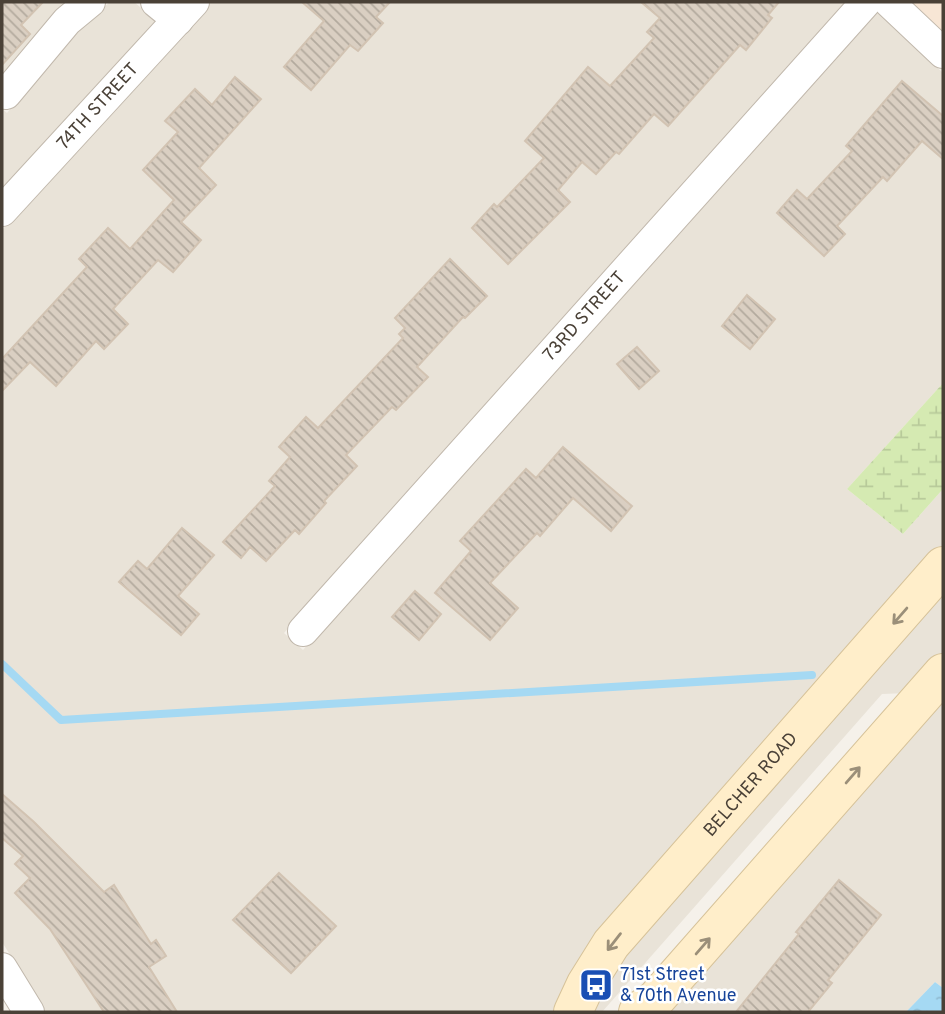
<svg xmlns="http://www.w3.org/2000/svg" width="945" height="1014" font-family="Overpass,sans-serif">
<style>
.residential{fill:#e9e3d8}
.commercial{fill:#f7e6d5}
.wetland{fill:url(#wetland-marsh)}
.water{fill:url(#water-ripples)}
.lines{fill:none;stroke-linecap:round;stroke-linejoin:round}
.stream{stroke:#a5d9f3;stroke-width:8}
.building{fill:url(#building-back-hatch);stroke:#d2c3b2;stroke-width:2}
.street-casing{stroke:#c1b8ac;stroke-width:32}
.secondary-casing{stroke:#d6c299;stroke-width:40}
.street{stroke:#fff;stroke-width:30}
.secondary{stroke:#ffeeca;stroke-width:38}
.oneway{stroke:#9b8f79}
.labels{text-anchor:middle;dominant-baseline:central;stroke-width:5;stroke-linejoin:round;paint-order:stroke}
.street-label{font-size:18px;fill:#4a4137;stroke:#fff}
.transit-label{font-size:18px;fill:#164399;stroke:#fff;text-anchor:start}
</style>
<defs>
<pattern id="wetland-marsh" width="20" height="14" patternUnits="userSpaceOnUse" patternTransform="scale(1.75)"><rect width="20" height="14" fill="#d5eab2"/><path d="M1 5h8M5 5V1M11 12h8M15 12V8" fill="none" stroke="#b8ca9a"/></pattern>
<pattern id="water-ripples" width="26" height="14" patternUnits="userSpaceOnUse" patternTransform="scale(1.75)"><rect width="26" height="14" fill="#a5d9f3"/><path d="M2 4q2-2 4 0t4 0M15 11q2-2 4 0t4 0" fill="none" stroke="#90bbd1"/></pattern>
<pattern id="building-back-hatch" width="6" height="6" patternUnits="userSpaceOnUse" patternTransform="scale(1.75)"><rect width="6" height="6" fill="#dacfc2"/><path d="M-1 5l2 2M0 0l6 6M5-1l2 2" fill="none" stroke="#b3aa9e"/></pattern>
</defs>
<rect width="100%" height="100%" fill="#f5f1ea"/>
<!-- residential -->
<g class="residential">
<polygon points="2,2 71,2 2,79"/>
<polygon points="110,2 134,2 158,22 2,192 2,109 7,113 77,30"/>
<polygon points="211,2 849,2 284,633 303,650 876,10 943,73 943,383 847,489 903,534 943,489 943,547 601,935 553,1012 46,1012 2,942 2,230"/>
<polygon points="943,586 943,653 908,693 882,694 602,1012 583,1012 622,951"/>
<polygon points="943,692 943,988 935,982 906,1012 658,1012"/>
</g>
<!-- commercial -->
<polygon class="commercial" points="910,2 943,2 943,33"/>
<!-- wetland -->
<polygon class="wetland" points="943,383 943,489 903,534 847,489"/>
<!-- water -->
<polygon class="water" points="935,982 943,988 943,1012 906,1012"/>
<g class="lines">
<!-- stream -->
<polyline class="stream" points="2,664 61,720 812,675"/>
</g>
<!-- building -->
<g class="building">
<polygon points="2,2 43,2 21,25 30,34 2,65"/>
<polygon points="302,2 390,2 376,17 383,23 358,51 350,45 311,90 284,67 324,21"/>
<polygon points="641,2 779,2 768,15 772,18 746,50 740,45 668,126 654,114 619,154 616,152 596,174 582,162 558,190 570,202 508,264 472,228 494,204 497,207 544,158 525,141 588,67 610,86 654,38 647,32 660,18"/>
<polygon points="235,77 261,99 199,168 216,185 181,222 201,240 173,272 158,260 113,309 128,324 104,349 96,341 56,386 30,362 2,391 2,359 87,267 79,259 108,228 130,249 174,200 143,170 178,132 165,121 195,89 212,105"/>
<polygon points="902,81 943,116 943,159 922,141 887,181 883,177 837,226 845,234 824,256 777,213 797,190 807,199 852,151 846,146"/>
<polygon points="450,259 487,296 465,318 463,317 417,367 428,377 396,410 392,407 346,455 357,466 324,501 326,503 299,534 295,530 266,561 250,547 241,558 223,542 275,486 269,481 290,457 279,447 306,417 318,428 403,338 399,334 405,328 395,318"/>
<polygon points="747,295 775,319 750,349 722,326"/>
<polygon points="637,347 659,371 639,389 617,364"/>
<polygon points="563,447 632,506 611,531 573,498 540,536 537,533 490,583 518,608 490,640 435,593 471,551 460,541 526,469 536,478"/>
<polygon points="182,528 214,555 178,596 199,614 181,635 119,582 138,561 147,569"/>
<polygon points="415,591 441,614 419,640 392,617"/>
<polygon points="2,794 34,822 104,892 114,885 151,944 156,940 166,956 149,967 177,1012 104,1012 50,929 15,893 30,878 15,864 23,856 2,838"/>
<polygon points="279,873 336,926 291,973 233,920"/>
<polygon points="839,880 881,915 828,980 832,983 808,1012 736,1012 799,934 796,932"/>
</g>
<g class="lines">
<defs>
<g id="street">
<polyline points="156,2 178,20"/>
<polyline points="889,2 943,53"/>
<polyline points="6,94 67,21 90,2"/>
<path id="s1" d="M2 211 194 2"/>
<path id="s2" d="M303 631 866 2"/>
<polyline points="2,968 29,1012"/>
</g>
<g id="secondary">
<path id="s3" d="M573 1012 586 984 611 944 943 566"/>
<polyline points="638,1012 656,999 943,673"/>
</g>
</defs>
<!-- street casing -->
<use href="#street" class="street-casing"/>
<!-- secondary casing -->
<use href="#secondary" class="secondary-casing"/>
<!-- street -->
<use href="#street" class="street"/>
<!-- secondary -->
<use href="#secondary" class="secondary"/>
</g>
<!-- one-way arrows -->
<defs><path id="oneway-shaft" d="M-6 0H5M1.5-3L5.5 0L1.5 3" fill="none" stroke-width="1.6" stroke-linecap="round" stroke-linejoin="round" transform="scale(1.75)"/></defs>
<g class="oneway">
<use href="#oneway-shaft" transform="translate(900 616) rotate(131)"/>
<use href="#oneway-shaft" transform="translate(853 775) rotate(-49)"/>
<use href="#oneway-shaft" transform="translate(614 942) rotate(128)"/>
<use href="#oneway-shaft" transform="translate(703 946) rotate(-49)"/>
</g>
<!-- icons -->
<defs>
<symbol id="bus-square" viewBox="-11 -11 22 22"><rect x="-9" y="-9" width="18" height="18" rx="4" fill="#1a4fb4" stroke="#fff"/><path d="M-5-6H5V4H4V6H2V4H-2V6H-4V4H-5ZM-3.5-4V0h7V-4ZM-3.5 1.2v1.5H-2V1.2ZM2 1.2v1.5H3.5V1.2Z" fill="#fff"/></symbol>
</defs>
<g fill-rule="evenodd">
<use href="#bus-square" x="577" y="966" width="38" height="38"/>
</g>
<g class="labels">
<!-- street labels -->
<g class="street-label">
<text stroke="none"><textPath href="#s1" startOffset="142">74TH STREET</textPath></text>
<text stroke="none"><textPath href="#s2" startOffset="422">73RD STREET</textPath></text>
<text stroke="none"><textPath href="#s3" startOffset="290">BELCHER ROAD</textPath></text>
</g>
<!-- transit labels -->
<g class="transit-label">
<text x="620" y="975">71st Street<tspan x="620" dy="21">&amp; 70th Avenue</tspan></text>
</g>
</g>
<!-- border -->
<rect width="945" height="1014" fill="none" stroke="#4a4137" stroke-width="7"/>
</svg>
